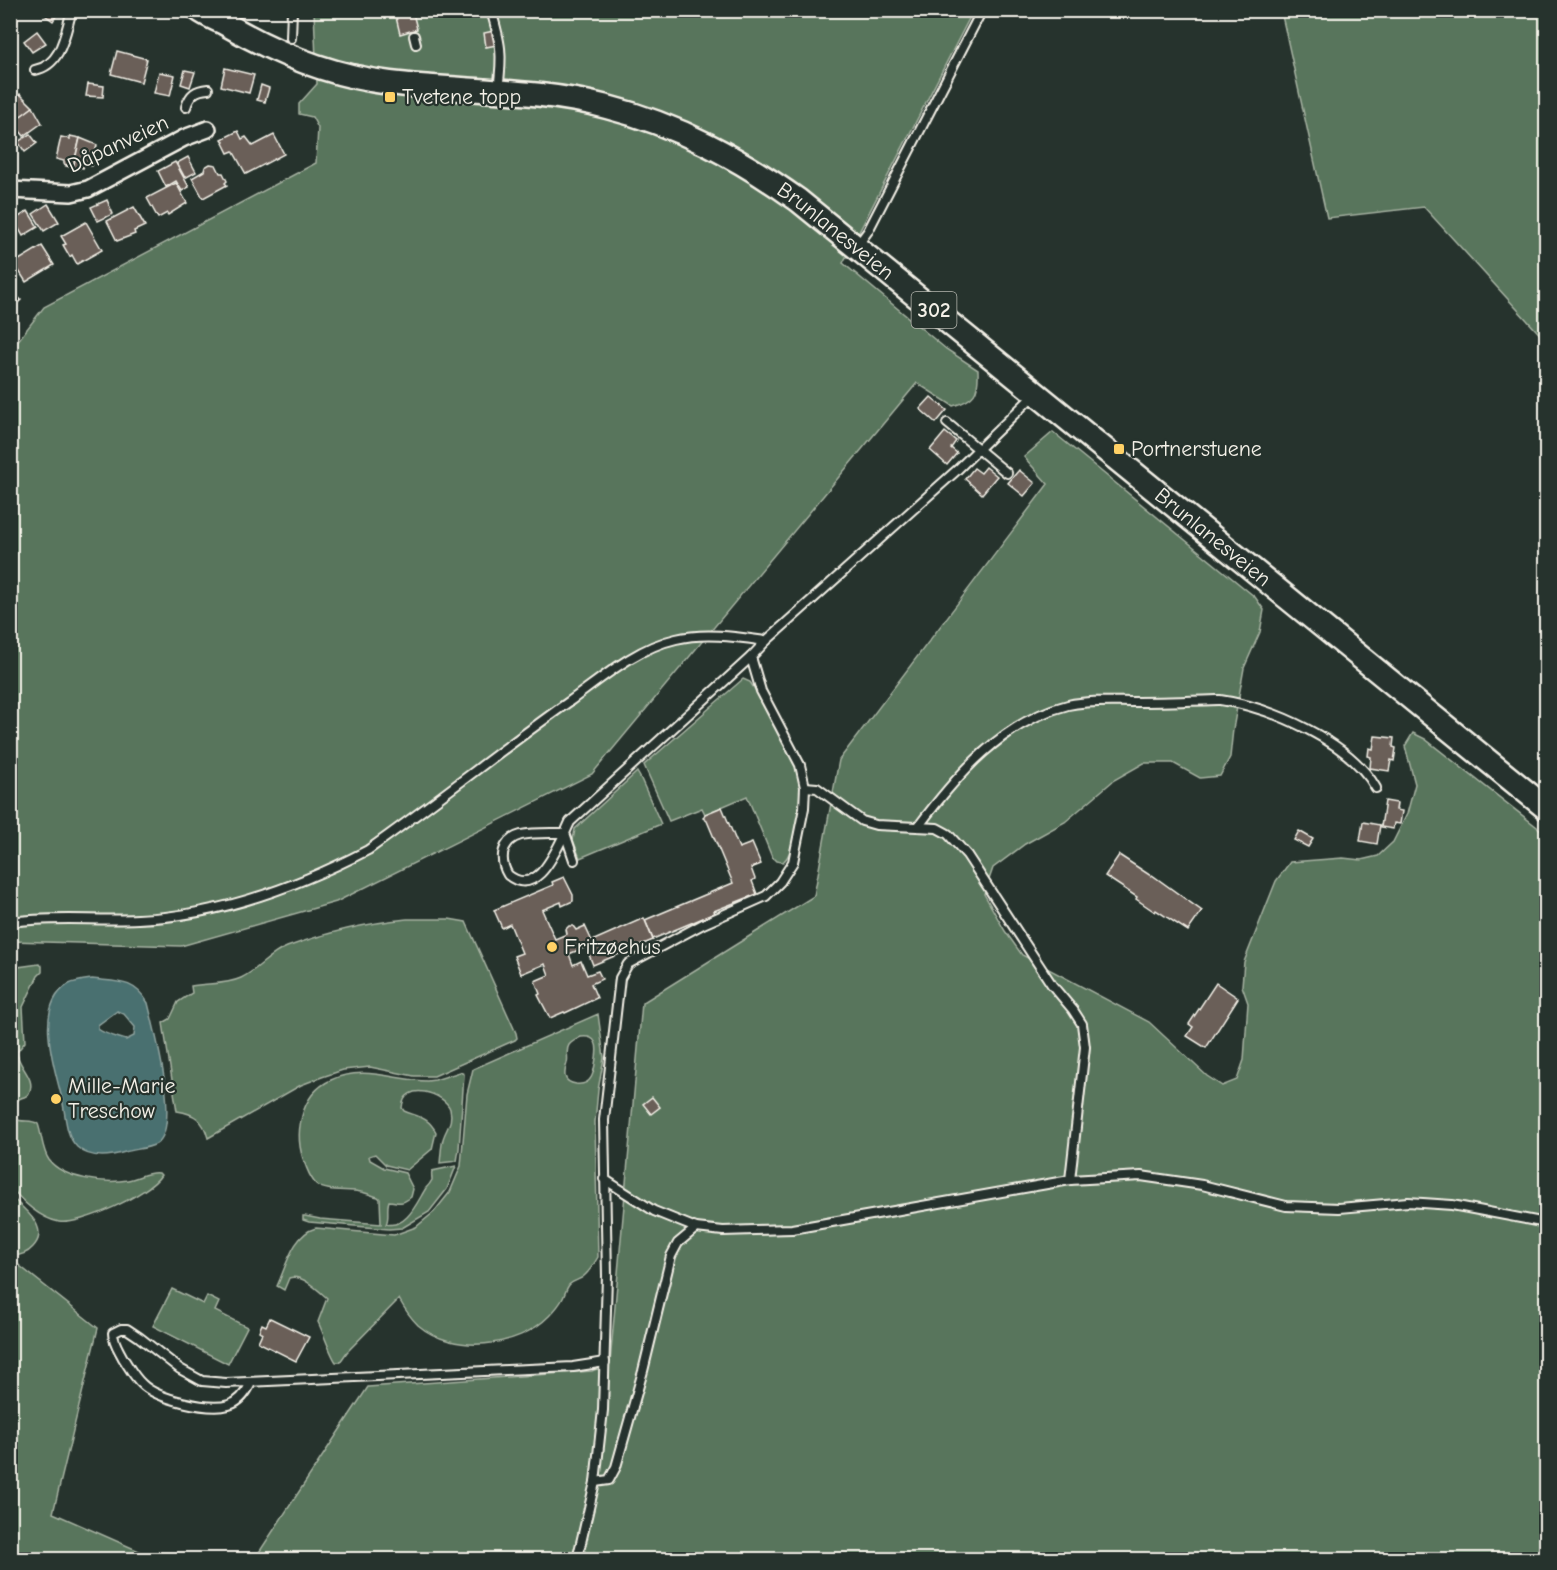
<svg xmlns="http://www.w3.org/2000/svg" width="1557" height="1570" font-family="'Comic Neue',sans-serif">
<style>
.green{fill:#58745b;stroke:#a6b2a2;stroke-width:1.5;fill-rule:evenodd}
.water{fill:#4a6f6f;stroke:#8ea39f;stroke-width:1.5;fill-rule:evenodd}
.building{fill:#6b5f59;stroke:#f4f1e8;stroke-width:1.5}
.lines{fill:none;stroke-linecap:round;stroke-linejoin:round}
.service-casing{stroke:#f4f1e8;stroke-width:12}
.minor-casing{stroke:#f4f1e8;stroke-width:20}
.primary-casing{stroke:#f4f1e8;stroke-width:27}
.service{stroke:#26332d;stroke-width:8}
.minor{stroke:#26332d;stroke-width:15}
.primary{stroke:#26332d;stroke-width:22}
.poi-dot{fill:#ffd166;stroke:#26332d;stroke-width:2}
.labels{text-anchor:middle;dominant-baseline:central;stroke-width:4.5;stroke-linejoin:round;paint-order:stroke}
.shield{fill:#26332d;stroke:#b6b8b0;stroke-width:1.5}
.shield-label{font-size:21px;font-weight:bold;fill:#f4f1e8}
.poi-label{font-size:22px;fill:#f4f1e8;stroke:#26332d;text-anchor:start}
.street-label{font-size:22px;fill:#f4f1e8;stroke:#26332d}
</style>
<rect width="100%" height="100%" fill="#26332d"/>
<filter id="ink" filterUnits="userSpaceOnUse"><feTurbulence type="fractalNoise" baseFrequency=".0167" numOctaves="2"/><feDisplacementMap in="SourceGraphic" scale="12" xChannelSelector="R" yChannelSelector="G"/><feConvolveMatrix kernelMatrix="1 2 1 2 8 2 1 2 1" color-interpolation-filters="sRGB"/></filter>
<g filter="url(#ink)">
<!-- green -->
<g class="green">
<path d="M314 11H973L843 263 946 349 978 370C979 393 975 400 953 406L917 383 592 774 336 902 181 946 11 941 10 351 44 307 316 163 318 128 312 117 299 114V104L317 84Z"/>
<polygon points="1281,11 1546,11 1546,341 1424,207 1327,218"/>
<polygon points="1053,432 1255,597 1264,610 1260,632 1244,668 1233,729 1230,757 1220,776 1200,778 1173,763 1144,763 1114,780 1065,822 1025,844 993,868 984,894 1005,931 1022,955 1149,1022 1207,1076 1222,1086 1237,1080 1244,1060 1248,1003 1242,986 1244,962 1276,881 1290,862 1343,858 1361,860 1378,856 1393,842 1407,814 1415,784 1405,746 1413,733 1425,739 1546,834 1546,1559 254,1560 368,1387 592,1371 610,1363 642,1003 814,896 839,760 1048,484 1024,457"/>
<path d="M743 679 750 682 756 691 796 764C798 772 801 780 801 788 801 805 796 851 783 862L776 861 772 857 747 796 705 814 702 808 669 821 644 765Z"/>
<polygon points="637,772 641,779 661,824 580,858 573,840 575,829"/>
<path d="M407 919H449L466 922 516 1033 517 1038 515 1040 434 1076H414L370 1067 343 1070 322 1077 301 1085 208 1138C203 1119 195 1114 177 1111L163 1023 170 1019 178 1002 192 993 191 986C207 983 226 985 241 978 258 970 269 954 287 947 325 933 367 923 407 919Z"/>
<path d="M39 964 42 966V972L38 976 23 1007 25 1042 17 1052C17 1066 37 1078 29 1093 26 1098 25 1096 21 1098 16 1100 14 1104 11 1108V968Z"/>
<path d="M598 1014 604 1058 598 1090 595 1122 598 1257C594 1264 590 1271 584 1276 580 1280 572 1281 569 1285 566 1289 565 1294 563 1298 560 1304 554 1311 549 1316 518 1348 453 1355 418 1325 410 1317 404 1308 399 1299L347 1352 340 1362H336C331 1356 323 1332 318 1322L327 1298C318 1290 302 1274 289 1278L284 1290 277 1286C286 1267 293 1234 316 1228L394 1235 416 1227 434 1212 450 1192 461 1166 467 1094 473 1069ZM581 1037C597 1035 598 1046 596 1058 594 1071 593 1086 576 1084 562 1082 564 1073 567 1063 569 1057 565 1051 569 1045 572 1041 577 1039 581 1037Z"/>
<path d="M460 1072 464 1074 459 1149 457 1161 440 1163C441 1155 441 1143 444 1136 448 1126 453 1121 450 1109 445 1094 404 1079 402 1108L404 1111C419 1117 428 1117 436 1132L432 1149 407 1170 386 1165 375 1154 369 1156 370 1160 384 1168 405 1173 413 1189 411 1197C401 1205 399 1202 389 1201 386 1209 390 1217 386 1224 407 1229 417 1202 426 1188 427 1187 431 1182 432 1180 432 1177 431 1174 432 1171L456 1166 447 1189 429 1212 402 1228 389 1229 309 1222 303 1220V1216H305L320 1219 381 1224 380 1199 378 1197C373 1196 367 1193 361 1192 347 1189 326 1193 316 1184 310 1178 308 1171 305 1164 293 1135 300 1094 331 1080 363 1065 394 1080 427 1081L435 1080Z"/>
<path d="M15 1119C23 1123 31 1119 38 1124 42 1135 42 1150 49 1160 63 1179 106 1184 128 1180 139 1178 148 1171 159 1173L161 1175C150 1194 79 1226 59 1222 40 1218 22 1202 11 1187V1120Z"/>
<path d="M10 1196C24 1209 51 1228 33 1247 27 1254 19 1256 11 1256Z"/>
<polygon points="11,1259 98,1328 53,1513 157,1559 11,1559"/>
<polygon points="172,1289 203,1304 207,1296 219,1302 215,1311 247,1327 228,1364 153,1326"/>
</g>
<!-- water -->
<path class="water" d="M92 979C117 982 134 979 148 1003 154 1029 182 1128 156 1144 147 1149 134 1149 125 1152 109 1157 90 1159 77 1147 65 1135 66 1115 62 1099 55 1068 32 1006 69 984 76 981 85 980 92 979ZM117 1011 124 1014 135 1027 134 1036 126 1040C117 1037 104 1034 98 1029V1025Z"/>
<!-- building -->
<g class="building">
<polygon points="38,10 60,10 53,21"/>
<polygon points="413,13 417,29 400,34 396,17"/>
<polygon points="37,31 46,43 32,52 24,41"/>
<polygon points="494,31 497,45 486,47 484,33"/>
<polygon points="117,51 147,59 141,82 111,74"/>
<polygon points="225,68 254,75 249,93 221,86"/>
<polygon points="185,70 195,72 190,87 181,84"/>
<polygon points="159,72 175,75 170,96 154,93"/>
<polygon points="88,84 104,86 103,97 86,96"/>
<polygon points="261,85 269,88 265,102 257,100"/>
<polygon points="20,94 33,107 10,124 10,101"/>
<polygon points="33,107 42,123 24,136 19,130 16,132 14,129 13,130 10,124"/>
<polygon points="238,131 242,139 246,137 253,146 274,135 284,154 246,174 233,151 228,153 223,143 224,142 222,139"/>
<polygon points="30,134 37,143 25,152 18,142"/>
<polygon points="70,136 80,138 73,168 66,166 67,165 64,164 64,161 56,159 61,137 70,139"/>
<polygon points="80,138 97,145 92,166 84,165 83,168 80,167 79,169 73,168"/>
<polygon points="188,157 196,172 185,178 177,163"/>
<polygon points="175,162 189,187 182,191 176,181 166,187 158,171"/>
<polygon points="210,164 216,165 220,173 223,173 227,181 225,183 227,185 203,198 192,178 204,171 205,167"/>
<polygon points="176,183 187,203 168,215 167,213 158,218 147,198"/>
<polygon points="107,200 113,214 98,221 91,207"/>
<polygon points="48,204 59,222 44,231 33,214"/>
<polygon points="134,207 145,226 134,231 135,234 117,241 107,221"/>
<polygon points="28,211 38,227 23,236 14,220"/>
<polygon points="86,222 102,250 77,264 72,255 70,257 63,245 66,244 61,236"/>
<polygon points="42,246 54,265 26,282 14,263"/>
<polygon points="10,289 21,300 10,310"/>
<polygon points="931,397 947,410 936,423 920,409"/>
<polygon points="945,432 956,441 951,448 957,453 947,465 930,450"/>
<polygon points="986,467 997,476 982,494 965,479 974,468 981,473"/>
<polygon points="1019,470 1035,483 1024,496 1008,483"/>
<polygon points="1375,736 1394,738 1393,747 1396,748 1394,761 1391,760 1389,771 1370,768 1371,757 1368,756 1369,748 1373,749"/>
<polygon points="1385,801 1397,803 1396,810 1402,811 1400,824 1394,823 1393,829 1381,827"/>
<polygon points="722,807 739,848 752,843 761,864 751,868 755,879 752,881 757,894 714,911 715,913 653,939 645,920 733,883 707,821 703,818 705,814"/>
<polygon points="1363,822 1380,825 1377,844 1360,841"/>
<polygon points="1299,831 1313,839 1308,847 1294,840"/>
<polygon points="1119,855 1151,876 1152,875 1202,911 1188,931 1156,910 1155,912 1136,899 1137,897 1105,876"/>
<polygon points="564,877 573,895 573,901 562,906 561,902 542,910 555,939 567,934 566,929 569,926 573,926 576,930 585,926 592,941 644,918 653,940 593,965 586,947 569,954 573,965 581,961 587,975 598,971 602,979 591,984 597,998 565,1013 564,1012 550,1018 538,995 540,994 535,981 549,975 545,964 521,974 514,956 522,953 510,924 502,928 494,910 553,885 552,882"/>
<polygon points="1216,983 1238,998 1206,1048 1187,1036 1193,1027 1189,1024"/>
<polygon points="652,1097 660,1107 651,1114 643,1104"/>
<polygon points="270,1318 309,1337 296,1361 258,1342 262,1333 259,1331 262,1324 266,1326"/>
</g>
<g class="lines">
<defs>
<g id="service">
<path d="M491 10C501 44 503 54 498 89"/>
<polyline points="414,36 416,44"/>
<polyline points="291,38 292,10"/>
<path d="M35 70C62 65 65 33 72 10"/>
<path d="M186 107C190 94 196 90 208 89"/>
<polyline points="857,246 868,231 982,10"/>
<polyline points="947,423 1007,473"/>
<polyline points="805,787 817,788 862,821 876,825 937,828 948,834 967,855 1052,985 1073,1010 1082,1024 1085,1047 1070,1180"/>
<path d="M918 827C956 776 1003 721 1068 705 1090 700 1114 702 1137 702 1165 702 1192 701 1220 700 1270 707 1350 741 1376 788"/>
<path d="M565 833C555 852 537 898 508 875 499 860 501 840 521 835 534 832 551 833 565 833Z"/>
<polyline points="574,860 565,833 570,822 751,657"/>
<path d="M10 922C53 916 96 921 138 919 219 916 297 887 368 850 436 802 502 749 570 701 602 678 636 648 676 639 705 632 737 637 766 641"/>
<polyline points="604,1179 654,1211 696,1228 723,1231 792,1229 1070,1180 1141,1176 1202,1185 1286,1206 1339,1208 1408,1202 1452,1205 1546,1223"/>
<path d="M251 1383C246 1393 240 1402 229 1405 209 1411 157 1399 142 1384 134 1377 129 1367 123 1358 119 1350 113 1342 113 1333L121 1329H127L139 1337 180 1369 202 1381 226 1383 573 1367 605 1362"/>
<polyline points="595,1482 609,1480 616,1467 643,1371 671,1256 678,1243 696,1228"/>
<polyline points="577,1560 595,1482 603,1410 607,1276 604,1120 620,978 628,964 703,924 766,896 780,882 793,862 804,808 805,787 800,765 761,691 751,657 766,641 957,470 1034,395"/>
</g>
<polyline id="minor" points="10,190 71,193 88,189 184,138 208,129"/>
<g id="primary">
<path id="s1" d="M199 10C207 16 216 19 224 23 275 53 330 76 390 83 462 92 536 88 607 107 678 125 739 158 798 200L1546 808"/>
</g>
</defs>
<!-- service casing -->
<use href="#service" class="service-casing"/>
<!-- minor casing -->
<use href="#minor" class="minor-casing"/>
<!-- primary casing -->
<use href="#primary" class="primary-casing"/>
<!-- service -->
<use href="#service" class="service"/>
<!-- minor -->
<use href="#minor" class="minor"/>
<!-- primary -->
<use href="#primary" class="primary"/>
</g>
</g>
<!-- markers -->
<g class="poi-dot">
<rect x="384" y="91" width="12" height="12" rx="3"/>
<rect x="1113" y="443" width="12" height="12" rx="3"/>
<circle cx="552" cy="947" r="6"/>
<circle cx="56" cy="1099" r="6"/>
</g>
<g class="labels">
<!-- shield labels -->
<rect class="shield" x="911.5" y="292" width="45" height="36" rx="4.5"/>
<g class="shield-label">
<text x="934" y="310">302</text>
</g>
<!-- poi labels -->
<g class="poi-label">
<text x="402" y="97">Tvetene topp</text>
<text x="1131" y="449">Portnerstuene</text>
<text x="564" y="947">Fritzøehus</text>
<text x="68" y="1086">Mille-Marie<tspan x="68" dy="25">Treschow</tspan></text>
</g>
<!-- street labels -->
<g class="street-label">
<text transform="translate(118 144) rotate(-25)">Dåpanveien</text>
<text stroke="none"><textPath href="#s1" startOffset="687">Brunlanesveien</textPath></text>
<text stroke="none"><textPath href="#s1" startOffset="1173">Brunlanesveien</textPath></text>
</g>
</g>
<!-- margin -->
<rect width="1557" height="1570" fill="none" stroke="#26332d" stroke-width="36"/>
<rect x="18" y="18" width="1521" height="1534" fill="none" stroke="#f4f1e8" stroke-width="2" filter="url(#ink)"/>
</svg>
